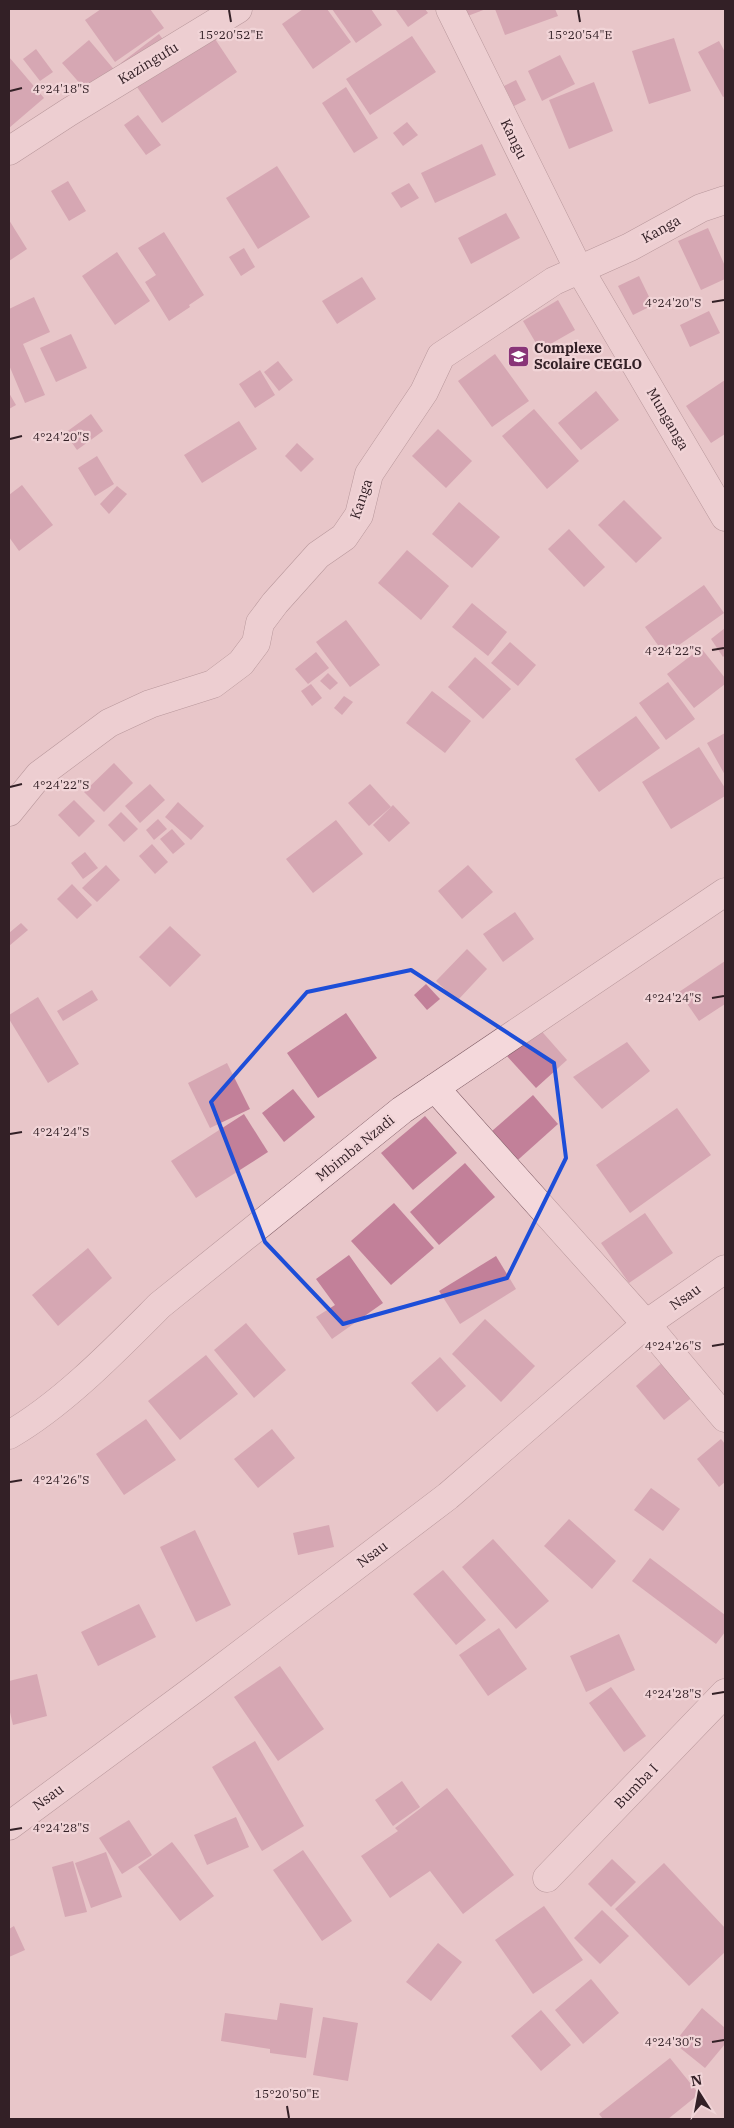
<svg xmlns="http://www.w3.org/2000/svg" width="734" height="2128" font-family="'IBM Plex Serif',serif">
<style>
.building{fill:#c28099}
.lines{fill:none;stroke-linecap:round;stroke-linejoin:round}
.minor-casing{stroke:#815e67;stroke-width:29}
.minor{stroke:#f4d8db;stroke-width:28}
.marked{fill:none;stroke:#1d4ed8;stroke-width:4;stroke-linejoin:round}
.ticks{fill:none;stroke:#332026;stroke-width:2}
.labels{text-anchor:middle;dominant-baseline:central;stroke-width:4.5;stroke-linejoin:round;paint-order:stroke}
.street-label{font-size:14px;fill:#332026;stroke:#f1d4d7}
.poi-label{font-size:14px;font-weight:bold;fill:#332026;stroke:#f1d4d7;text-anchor:start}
.ticks-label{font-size:12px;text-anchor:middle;fill:#332026;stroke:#f1d4d7;stroke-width:4.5;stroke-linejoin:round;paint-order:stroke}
</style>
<rect width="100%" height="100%" fill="#e8c6c9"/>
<!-- building -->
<g class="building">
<polygon points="101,9 150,9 164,28 115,62 85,20"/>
<polygon points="303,9 327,9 351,42 313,69 282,24"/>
<polygon points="332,9 371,9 382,25 356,43"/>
<polygon points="398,9 425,9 428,13 408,27 396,10"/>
<polygon points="462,9 486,9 465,17"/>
<polygon points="495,9 555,9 558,16 505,35"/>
<polygon points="159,34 167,45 130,74 121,63"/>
<polygon points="213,36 237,72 162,123 137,87"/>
<polygon points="412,36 436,72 370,115 346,79"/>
<polygon points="674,38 691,91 649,104 632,51"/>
<polygon points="89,40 117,73 90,95 62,63"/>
<polygon points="719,41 725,52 725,96 723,97 698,52"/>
<polygon points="36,49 53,72 40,81 23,59"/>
<polygon points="560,55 575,84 542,101 528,71"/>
<polygon points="9,57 44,98 9,128"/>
<polygon points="516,80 526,100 514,106 504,86"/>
<polygon points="594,82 613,131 569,149 549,100"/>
<polygon points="346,87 378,138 354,153 322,103"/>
<polygon points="138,115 161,145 146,155 124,125"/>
<polygon points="407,122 418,135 403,146 393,133"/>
<polygon points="482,144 496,175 435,203 421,173"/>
<polygon points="277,166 310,217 258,249 226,198"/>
<polygon points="68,181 86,211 69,221 51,191"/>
<polygon points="409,183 419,198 401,208 391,193"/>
<polygon points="506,213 520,238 471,264 458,238"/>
<polygon points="9,220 27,249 9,261"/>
<polygon points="708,228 725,266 725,279 701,290 678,241"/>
<polygon points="164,232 204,295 189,305 190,307 169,321 145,282 156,275 138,248"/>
<polygon points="244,248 255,267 241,276 229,257"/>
<polygon points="117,252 150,301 115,325 82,276"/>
<polygon points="639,276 653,305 633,315 618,286"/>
<polygon points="362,277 376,299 337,324 322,301"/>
<polygon points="34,297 50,332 23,344 45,395 25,403 9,365 9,309"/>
<polygon points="558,300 575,330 540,350 523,321"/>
<polygon points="709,311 720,333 690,347 680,325"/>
<polygon points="71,334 87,368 56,382 40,348"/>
<polygon points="495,354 529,401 492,427 458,381"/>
<polygon points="278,361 293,380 279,391 264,372"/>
<polygon points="260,370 275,395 255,408 239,384"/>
<polygon points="725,380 725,434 711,443 686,406"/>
<polygon points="596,391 619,420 581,450 558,423"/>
<polygon points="9,393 16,405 9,409"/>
<polygon points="534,409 579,461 547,489 502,436"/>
<polygon points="91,414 103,431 77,450 65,433"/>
<polygon points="239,421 257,449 202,483 184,455"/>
<polygon points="438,429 472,461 446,488 412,456"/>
<polygon points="297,443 314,459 301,472 285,456"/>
<polygon points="97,456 114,484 95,496 78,468"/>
<polygon points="22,485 53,525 19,551 9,537 9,495"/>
<polygon points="117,486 127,494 109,514 100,504"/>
<polygon points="624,500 662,538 636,563 598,525"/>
<polygon points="459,502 500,537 472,568 432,534"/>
<polygon points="569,529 605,567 584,587 548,549"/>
<polygon points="407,550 449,586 421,620 378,583"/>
<polygon points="704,585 724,613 665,655 645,627"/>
<polygon points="472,603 507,632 488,656 452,627"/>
<polygon points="346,620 380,665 350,687 316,642"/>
<polygon points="725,628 725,655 723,657 711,639"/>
<polygon points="510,642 536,665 518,686 491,663"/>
<polygon points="701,648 725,678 725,684 694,708 667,674"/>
<polygon points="316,652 329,668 308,684 295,669"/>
<polygon points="475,657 511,689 483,719 448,687"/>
<polygon points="328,673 338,683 330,690 320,681"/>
<polygon points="668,682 695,719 666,740 639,703"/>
<polygon points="311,684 322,698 312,706 301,691"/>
<polygon points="432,691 471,721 445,753 406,723"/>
<polygon points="344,696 353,702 342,715 334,708"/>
<polygon points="636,716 660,748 599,792 575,759"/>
<polygon points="725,733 725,775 707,743"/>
<polygon points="699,747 725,788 725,796 671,829 642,782"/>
<polygon points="114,763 133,783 104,812 84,792"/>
<polygon points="150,784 165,800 140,823 125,806"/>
<polygon points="370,784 391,807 369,826 348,803"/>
<polygon points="74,800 95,821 79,837 58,815"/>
<polygon points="178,802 204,826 191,840 165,817"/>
<polygon points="393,805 410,823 389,842 373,825"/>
<polygon points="121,812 138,829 124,842 108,825"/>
<polygon points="158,819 167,829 154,840 146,830"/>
<polygon points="336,820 363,854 313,893 286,859"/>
<polygon points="172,829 185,844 173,854 160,839"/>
<polygon points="152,844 168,862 155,874 139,856"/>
<polygon points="85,852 98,868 83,879 71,863"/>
<polygon points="106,865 120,880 97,902 82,888"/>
<polygon points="468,865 493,892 462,919 438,891"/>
<polygon points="72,884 92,905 77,919 57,899"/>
<polygon points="515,912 534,939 503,962 483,934"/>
<polygon points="21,923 28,930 9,946 9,933"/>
<polygon points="170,926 201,955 170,987 139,957"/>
<polygon points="467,949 487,969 457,1001 436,981"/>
<polygon points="725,961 725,1004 699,1021 679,992"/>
<polygon points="426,984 440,999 427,1010 414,995"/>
<polygon points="92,990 98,1000 63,1021 57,1011"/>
<polygon points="38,997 79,1064 48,1083 9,1019 9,1015"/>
<polygon points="346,1013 377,1058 318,1098 287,1053"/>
<polygon points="537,1026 567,1060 536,1088 505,1054"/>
<polygon points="627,1042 650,1071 602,1109 573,1077"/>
<polygon points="227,1063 250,1109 210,1128 188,1083"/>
<polygon points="293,1089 315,1117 284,1142 262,1113"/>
<polygon points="533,1095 558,1124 510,1167 484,1138"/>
<polygon points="677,1108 711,1155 630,1213 596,1165"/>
<polygon points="244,1114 268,1152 196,1198 171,1161"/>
<polygon points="425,1116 457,1153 413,1190 381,1153"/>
<polygon points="465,1163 495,1197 439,1245 410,1212"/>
<polygon points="394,1203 434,1248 391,1285 351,1241"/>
<polygon points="645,1213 673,1253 629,1283 601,1243"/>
<polygon points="88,1248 112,1278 58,1326 32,1295"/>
<polygon points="349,1255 383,1303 332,1339 316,1317 335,1305 316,1279"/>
<polygon points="496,1256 516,1289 460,1324 439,1291"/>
<polygon points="485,1319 535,1366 501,1402 452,1354"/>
<polygon points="246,1323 286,1370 254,1398 214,1350"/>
<polygon points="206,1355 238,1394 180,1440 148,1401"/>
<polygon points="440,1357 466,1386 437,1412 411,1383"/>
<polygon points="664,1361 694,1396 664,1420 636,1386"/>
<polygon points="146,1419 176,1460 124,1495 96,1454"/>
<polygon points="272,1429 295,1458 258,1488 234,1459"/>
<polygon points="721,1439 725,1444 725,1482 719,1487 697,1459"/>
<polygon points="651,1488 680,1509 663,1531 634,1510"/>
<polygon points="569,1519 616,1561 592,1589 544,1546"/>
<polygon points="329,1525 334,1547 298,1555 293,1533"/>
<polygon points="195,1530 231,1605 196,1622 160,1547"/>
<polygon points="493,1539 549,1601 516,1629 462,1567"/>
<polygon points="650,1558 725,1615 725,1632 716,1644 632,1581"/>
<polygon points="443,1570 486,1620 456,1645 413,1594"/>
<polygon points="139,1604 156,1637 98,1666 81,1632"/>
<polygon points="499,1628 527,1669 488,1696 459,1655"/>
<polygon points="619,1634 635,1670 586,1692 570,1656"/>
<polygon points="280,1666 324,1729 278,1761 234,1697"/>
<polygon points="37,1674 47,1716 13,1725 9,1708 9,1681"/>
<polygon points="611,1687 646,1736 624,1752 589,1703"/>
<polygon points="255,1741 304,1826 262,1851 212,1767"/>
<polygon points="402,1781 420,1807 393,1826 375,1800"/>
<polygon points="447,1788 514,1875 463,1914 430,1871 390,1898 361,1856 398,1831 395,1828"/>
<polygon points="236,1817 249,1847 207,1865 194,1835"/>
<polygon points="129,1820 152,1855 122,1874 99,1838"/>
<polygon points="172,1842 214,1896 180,1921 138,1867"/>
<polygon points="303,1850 352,1921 322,1941 273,1870"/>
<polygon points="106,1852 122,1897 91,1908 75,1863"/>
<polygon points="612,1859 636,1882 611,1907 588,1884"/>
<polygon points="73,1861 87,1912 65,1917 52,1867"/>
<polygon points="664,1863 725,1928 725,1952 689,1986 615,1909"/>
<polygon points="544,1906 583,1960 533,1994 495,1940"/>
<polygon points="602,1910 629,1936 600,1964 574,1938"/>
<polygon points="14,1926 25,1950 9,1957 9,1929"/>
<polygon points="438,1943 462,1962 431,2001 406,1982"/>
<polygon points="591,1979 619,2013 583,2044 555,2010"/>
<polygon points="280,2003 313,2008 306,2058 270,2053 270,2049 221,2041 225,2013 277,2020"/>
<polygon points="702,2008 725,2028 725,2044 705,2068 674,2043"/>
<polygon points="541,2010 571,2045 541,2071 511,2036"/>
<polygon points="323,2017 358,2023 348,2081 313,2075"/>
<polygon points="670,2058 699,2094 668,2119 603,2119 599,2114"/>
</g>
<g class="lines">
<defs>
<g id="minor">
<polyline points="450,9 573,258 725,517"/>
<polyline points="9,151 69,112 238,9"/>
<polyline points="9,812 39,775 109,723 150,704 213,684 241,663 256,643 260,623 275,603 318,555 344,537 359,515 369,474 424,392 441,356 554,281 630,247 701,208 725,200"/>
<polyline points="435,1088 646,1324 725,1418"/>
<path d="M9 1435C63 1404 115 1350 160 1305L402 1110 725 892"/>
<polyline points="9,1826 197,1687 448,1496 646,1324 725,1269"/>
<polyline points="547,1878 725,1693"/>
</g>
</defs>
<!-- minor casing -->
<use href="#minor" class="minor-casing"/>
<!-- minor -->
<use href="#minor" class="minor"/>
</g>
<!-- marked area -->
<path d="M0 0H734V2128H0ZM411 970 554 1063 566 1158 507 1278 343 1324 265 1242 211 1102 307 992Z" fill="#e8c6c9" fill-opacity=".55" fill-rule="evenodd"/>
<path class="marked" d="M411 970 554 1063 566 1158 507 1278 343 1324 265 1242 211 1102 307 992Z"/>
<!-- ticks -->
<path class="ticks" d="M229 10 231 22M578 10 580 22M10 91 22 88M712 302 724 300M10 439 22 436M712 650 724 648M10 787 22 784M712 998 724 996M10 1134 22 1132M712 1346 724 1344M10 1482 22 1480M712 1694 724 1692M10 1830 22 1828M712 2042 724 2040M287 2106 289 2118"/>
<!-- icons -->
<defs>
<symbol id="school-square" viewBox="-11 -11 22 22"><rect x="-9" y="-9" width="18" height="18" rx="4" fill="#893578" stroke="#f1d4d7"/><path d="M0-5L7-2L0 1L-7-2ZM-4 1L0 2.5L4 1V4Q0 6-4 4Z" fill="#fff"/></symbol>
</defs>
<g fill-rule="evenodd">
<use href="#school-square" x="506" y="344" width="25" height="25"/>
</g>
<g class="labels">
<!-- street labels -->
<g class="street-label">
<text transform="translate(148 63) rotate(-31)">Kazingufu</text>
<text transform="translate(514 139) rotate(64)">Kangu</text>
<text transform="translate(661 229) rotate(-29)">Kanga</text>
<text transform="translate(668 419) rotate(60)">Munganga</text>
<text transform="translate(361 499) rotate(-71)">Kanga</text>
<text transform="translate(355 1148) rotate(-39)">Mbimba Nzadi</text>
<text transform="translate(685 1297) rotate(-35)">Nsau</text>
<text transform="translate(372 1554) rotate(-37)">Nsau</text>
<text transform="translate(636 1786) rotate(-46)">Bumba I</text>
<text transform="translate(48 1797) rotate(-36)">Nsau</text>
</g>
<!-- poi labels -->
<g class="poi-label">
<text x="534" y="348">Complexe<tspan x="534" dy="16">Scolaire CEGLO</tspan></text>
</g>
</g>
<g class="ticks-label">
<text x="231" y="39">15°20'52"E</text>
<text x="580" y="39">15°20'54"E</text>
<text x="61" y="93">4°24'18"S</text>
<text x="673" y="307">4°24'20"S</text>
<text x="61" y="441">4°24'20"S</text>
<text x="673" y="655">4°24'22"S</text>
<text x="61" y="789">4°24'22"S</text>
<text x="673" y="1002">4°24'24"S</text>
<text x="61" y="1136">4°24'24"S</text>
<text x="673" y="1350">4°24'26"S</text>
<text x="61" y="1484">4°24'26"S</text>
<text x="673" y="1698">4°24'28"S</text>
<text x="61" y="1832">4°24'28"S</text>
<text x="673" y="2046">4°24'30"S</text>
<text x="287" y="2098">15°20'50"E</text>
</g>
<!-- border -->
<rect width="734" height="2128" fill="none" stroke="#332026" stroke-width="20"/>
<!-- north arrow -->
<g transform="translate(699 2093) rotate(349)" stroke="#f1d4d7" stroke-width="4" paint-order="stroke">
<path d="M0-4L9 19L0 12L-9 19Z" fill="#332026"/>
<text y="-8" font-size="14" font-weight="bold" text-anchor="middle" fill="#332026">N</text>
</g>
</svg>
